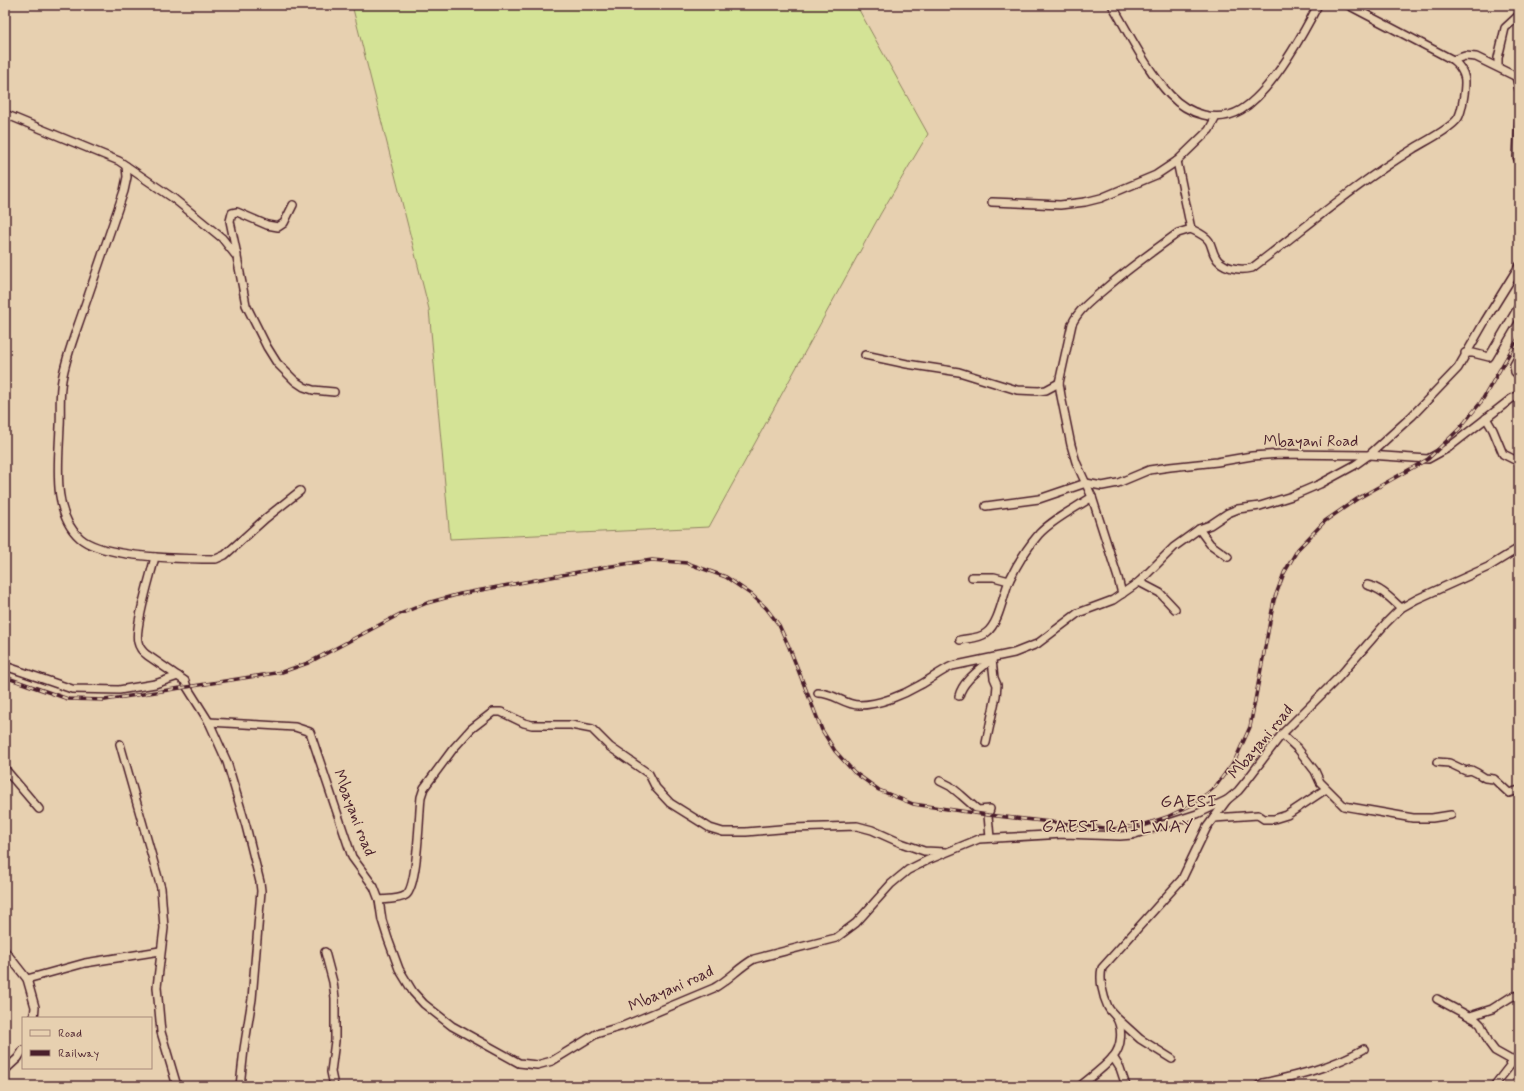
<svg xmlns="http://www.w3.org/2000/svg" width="1524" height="1091" font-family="Mynerve,sans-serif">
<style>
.grass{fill:#d4e396;stroke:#8f8160}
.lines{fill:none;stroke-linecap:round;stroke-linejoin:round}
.minor-casing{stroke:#4a1f2b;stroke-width:10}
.minor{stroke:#e7d0b0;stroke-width:7}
.rail-casing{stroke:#4a1f2b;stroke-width:3.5}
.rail{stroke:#e7d0b0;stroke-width:2;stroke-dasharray:6;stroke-linecap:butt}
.labels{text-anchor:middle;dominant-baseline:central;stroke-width:3.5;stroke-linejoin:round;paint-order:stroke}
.street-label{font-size:16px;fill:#4a1f2b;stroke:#e7d0b0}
.quarter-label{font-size:18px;letter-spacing:1px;fill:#4a1f2b;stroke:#e7d0b0}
</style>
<rect width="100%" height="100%" fill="#e7d0b0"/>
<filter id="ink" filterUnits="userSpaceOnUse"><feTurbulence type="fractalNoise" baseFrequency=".025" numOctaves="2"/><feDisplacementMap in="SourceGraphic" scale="8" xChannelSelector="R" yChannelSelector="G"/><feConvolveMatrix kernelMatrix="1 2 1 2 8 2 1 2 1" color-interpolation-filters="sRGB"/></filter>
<g filter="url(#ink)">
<!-- grass -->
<polygon class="grass" points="352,5 859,5 859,10 928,134 881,213 709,527 450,539 429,309"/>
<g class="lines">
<defs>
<g id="minor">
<path d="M1112 5C1130 35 1146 69 1170 95 1188 114 1217 124 1241 110 1272 91 1302 36 1318 5"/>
<polyline points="1453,60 1465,56 1476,57 1519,78"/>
<polyline points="1498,67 1498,58 1505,28 1519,15"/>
<polyline points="1516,77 1519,89"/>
<polyline points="5,114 119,161 173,198 222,238 237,257 246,305 267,347 277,363 295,381 304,387 313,390 334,392"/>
<polyline points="1519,120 1517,157 1519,161"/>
<polyline points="1177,161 1191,229"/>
<path d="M126 166 127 177 124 191C111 230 97 269 84 308 76 332 66 356 62 380 59 395 61 411 60 426 59 460 51 513 80 538 103 558 185 559 216 559L225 555 266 518 300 491"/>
<polyline points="992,202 1060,205 1085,202 1101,198 1156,175 1177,161 1209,130 1216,117"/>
<polyline points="237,255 230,221 232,213 237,212 267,225 278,227 284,223 293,205"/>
<polyline points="1465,353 1473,353 1489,357 1519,306"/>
<polyline points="865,355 907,364 959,372 1017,390 1039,391 1046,390 1059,383"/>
<polyline points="1519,356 1514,365 1515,372 1519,375"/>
<polyline points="1486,418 1493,430 1503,454 1519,462"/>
<polyline points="986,506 1039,499 1086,483 1102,486 1118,483 1149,470 1170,467 1217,462 1252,456 1281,454 1369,455 1428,459 1448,448 1511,399 1519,395"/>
<polyline points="1199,529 1210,544 1228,557"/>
<path d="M155 557C151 574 134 628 138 642 139 647 143 652 147 655L185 681 187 687 209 722 227 762 246 826 260 882 261 891 252 999 244 1049 240 1086"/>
<polyline points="972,577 994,577 1009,581"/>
<polyline points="1139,582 1160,593 1175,609"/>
<path d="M1367 585C1381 588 1391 599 1401 608"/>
<path d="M1122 594 1118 578 1092 497 1076 462 1071 445 1061 396 1059 383 1072 324C1079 309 1093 299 1106 288 1129 268 1153 251 1178 233L1191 229C1197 232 1205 235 1209 241 1212 246 1212 251 1215 256 1221 268 1239 271 1252 268 1305 228 1356 184 1413 149 1424 142 1452 128 1458 118 1461 113 1462 106 1463 101 1466 83 1468 73 1453 60L1348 5"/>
<path d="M960 640C968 638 979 639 986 633 999 624 1003 595 1009 581 1017 564 1027 548 1039 534 1053 519 1074 509 1092 497"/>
<polyline points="5,666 72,689 119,690 155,684 178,676"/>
<path d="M818 693C835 693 844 705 859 705 879 705 903 695 920 685 931 679 941 671 952 666L1014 653 1037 644 1078 613 1113 600 1139 582 1174 547 1199 529 1210 525 1228 513 1238 509 1260 506 1292 496 1320 484 1355 465 1369 455 1412 416 1458 368 1485 321 1519 266"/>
<path d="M959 696C963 680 981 669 993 658"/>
<path d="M209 722 295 727 310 732 349 848 352 857 374 887 379 900 382 920 388 939 399 969 413 992 424 1004 452 1026 519 1063 537 1065 552 1061 596 1034 623 1026 714 988C729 980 739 967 754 959L836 938 856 923 891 884 908 870 928 860 979 839 1064 834 1120 836 1132 835 1197 814 1227 800 1238 791 1247 780 1282 734 1339 677 1386 623 1401 608 1417 599 1488 567 1519 548"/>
<polyline points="1282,734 1298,749 1315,771 1320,782 1344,806 1413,818 1432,818 1451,815"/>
<polyline points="986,743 996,696 997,685 994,678 992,660"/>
<polyline points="120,744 161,888 164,928 157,987 161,1032 177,1086"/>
<polyline points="1437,762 1449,763 1466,771 1471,770 1477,773 1485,778 1494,779 1509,793 1519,790"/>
<polyline points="5,769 39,809"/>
<polyline points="940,781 950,786 961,795 978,810 990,809 988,815 990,838"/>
<polyline points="1214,818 1258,815 1264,819 1274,819 1287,815 1326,789"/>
<path d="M379 900C387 899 399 900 406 895 418 886 419 814 421 797L424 788 453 749 471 729 493 712H501L524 723 532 725H571L592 729 610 747 649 774 656 788 670 803 710 828 723 832H746L792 828 857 826 872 830 901 843 924 851 945 852"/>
<polyline points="5,951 27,979 35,1007 34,1018"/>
<polyline points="325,952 333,982 335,998 335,1041 331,1072 334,1086"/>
<polyline points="27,979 85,963 160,951"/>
<polyline points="1437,999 1476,1020 1481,1025 1489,1043 1495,1051 1513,1061"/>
<polyline points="1470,1016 1492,1009 1511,997 1519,995"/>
<polyline points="1118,1019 1140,1039 1172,1059"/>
<polyline points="1113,1057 1120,1068 1126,1086"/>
<polyline points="5,1070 18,1058 23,1050"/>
<path d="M1080 1086C1091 1077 1104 1068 1113 1057 1122 1047 1123 1028 1116 1017 1113 1013 1110 1011 1108 1007 1103 996 1099 980 1102 968L1182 879 1207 827 1227 800"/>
<path d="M1258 1086 1263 1083C1299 1075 1333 1067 1364 1049"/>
<polyline points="1494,1086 1519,1054"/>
</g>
</defs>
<!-- minor casing -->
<use href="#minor" class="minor-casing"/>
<!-- minor -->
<use href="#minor" class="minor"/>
<defs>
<polyline id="rail" points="5,677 68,699 105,700 282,672 308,663 400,614 427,603 460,594 605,567 652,560 687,563 726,577 752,595 766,608 779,625 789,647 822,730 835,751 854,772 879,790 913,804 988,815 1113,829 1143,825 1167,817 1194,804 1215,787 1235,760 1250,727 1274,600 1284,573 1298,549 1325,521 1357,499 1428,459 1459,429 1481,402 1519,337"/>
</defs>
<!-- rail casing -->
<use href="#rail" class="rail-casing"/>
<!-- rail -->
<use href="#rail" class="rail"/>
</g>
</g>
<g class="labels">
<!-- street labels -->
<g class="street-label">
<text x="1311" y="441">Mbayani Road</text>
<text transform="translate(1261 742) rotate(-50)">Mbayani road</text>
<text transform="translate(354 813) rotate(69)">Mbayani road</text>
<text transform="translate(671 989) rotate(-24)">Mbayani road</text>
</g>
<!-- quarter labels -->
<g class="quarter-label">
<text x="1189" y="802">GAESI</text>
<text x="1118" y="827">GAESI RAILWAY</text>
</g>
</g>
<!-- margin -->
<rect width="1524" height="1091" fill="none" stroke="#e7d0b0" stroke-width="20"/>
<rect x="10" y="10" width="1504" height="1071" fill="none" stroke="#4a1f2b" stroke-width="1.5" filter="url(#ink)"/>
<!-- legend -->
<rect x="22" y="1017" width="130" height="52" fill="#e7d0b0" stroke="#a8897b"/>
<rect x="30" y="1030" width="20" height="6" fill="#e7d0b0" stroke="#a8897b"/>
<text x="58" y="1037" font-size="12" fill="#4a1f2b">Road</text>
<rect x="30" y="1050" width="20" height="6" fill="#4a1f2b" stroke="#a8897b"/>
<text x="58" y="1057" font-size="12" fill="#4a1f2b">Railway</text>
</svg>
